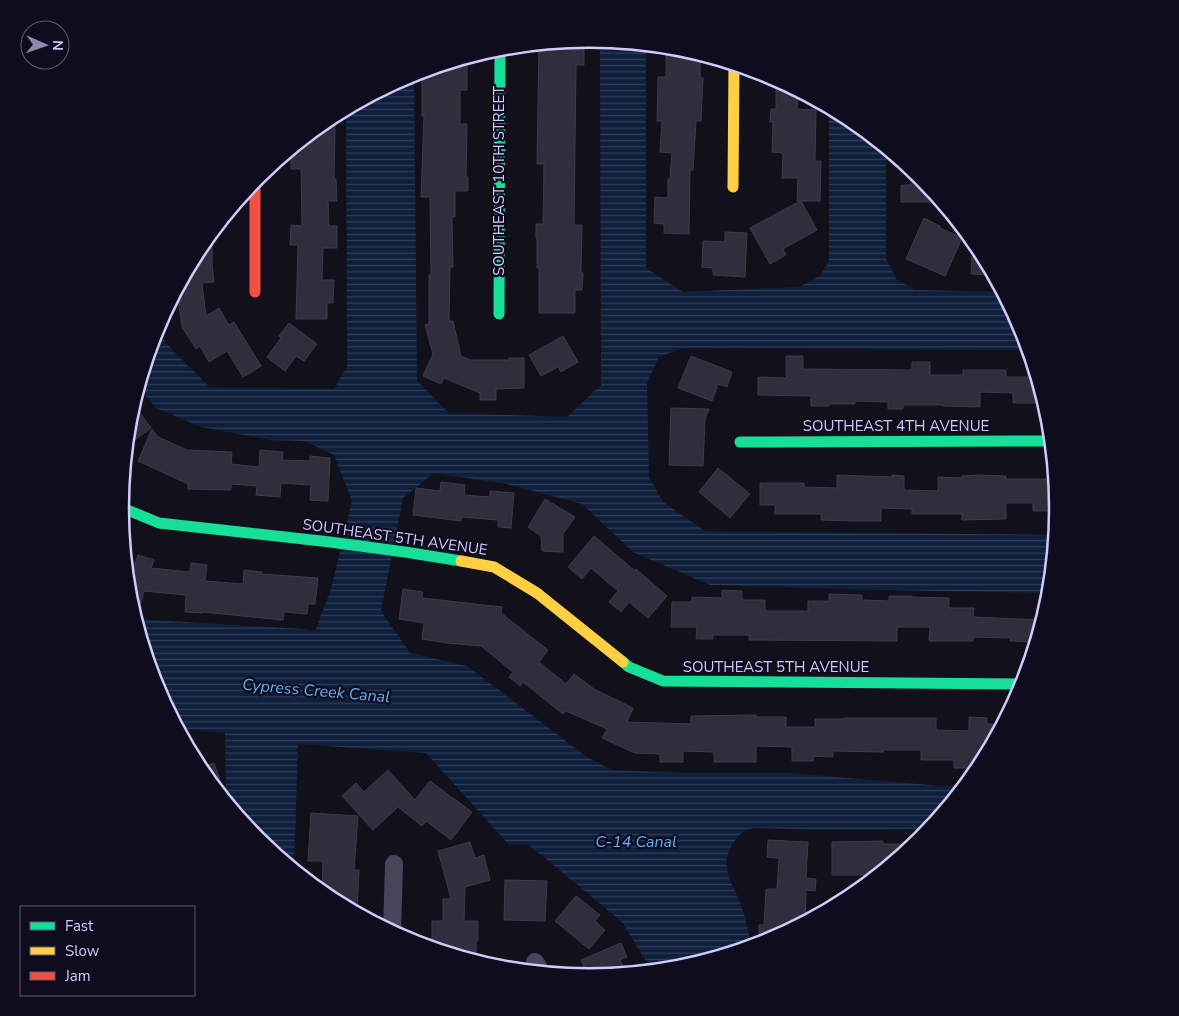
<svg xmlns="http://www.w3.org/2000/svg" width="1179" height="1016" font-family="'Nunito Sans',sans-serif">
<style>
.water{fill:url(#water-rules)}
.building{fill:#302e3c;stroke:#3e3a4d}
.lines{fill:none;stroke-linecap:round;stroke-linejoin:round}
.street{stroke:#47455a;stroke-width:18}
.fast{stroke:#16e098;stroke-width:11}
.slow{stroke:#ffcf43;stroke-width:11}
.jam{stroke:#f24e42;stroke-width:11}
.labels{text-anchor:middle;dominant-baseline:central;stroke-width:4.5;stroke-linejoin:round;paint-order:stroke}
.street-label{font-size:15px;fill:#d1cbfc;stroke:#0f0d1d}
.water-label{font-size:16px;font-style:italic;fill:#60b0f5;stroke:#0f0d1d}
.rim{fill:none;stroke:#d1cbfc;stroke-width:2.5}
</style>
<defs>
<pattern id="water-rules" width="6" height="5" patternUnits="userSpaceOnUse" patternTransform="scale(1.25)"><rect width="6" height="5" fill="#0e1f3c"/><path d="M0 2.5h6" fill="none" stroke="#303e59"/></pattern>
</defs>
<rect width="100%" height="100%" fill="#12101a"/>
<!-- water -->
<path class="water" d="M600 40 646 44V268L683 292 799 287 821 275 829 261V107L850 118 886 147V258L896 279 915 290 1003 292 1023 329 1030 350 683 348 659 357 647 383 649 477 663 502 705 531 1056 535 1050 593 839 589 710 585 633 552 582 504 507 484 434 473 403 498 381 611 410 653 467 666 587 757 612 770 683 773H790L941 786 966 785 930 829 831 830 754 828C741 832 738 835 731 847 719 868 733 884 741 905 746 918 748 933 752 947L681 968 650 971 649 966 622 922 529 845H509L426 753 298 744 294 869 257 840 226 801 225 733 177 728 156 687 135 619 304 629 315 631 331 589 352 501 334 455 304 441 271 440 201 427 156 408 138 387 155 331 185 363 210 387 334 389 347 366 346 109 410 74 414 73 417 381 449 413 567 417 601 385Z"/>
<!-- building -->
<g class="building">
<polygon points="584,39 584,65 576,65 574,225 582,225 581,273 583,273 582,290 575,290 575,313 539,313 539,268 537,268 537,238 536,238 536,224 543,224 544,164 537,164 539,44"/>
<polygon points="666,46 681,48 700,54 700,78 703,78 701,121 696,121 693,170 690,170 689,234 664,233 664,224 654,223 655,197 668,198 668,179 670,179 672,153 660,152 662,121 657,121 658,77 666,77"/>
<polygon points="467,57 467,90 460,90 460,124 467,124 466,177 468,177 468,191 455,191 455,217 452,217 453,267 450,267 449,321 453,321 461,356 470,360 509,360 509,358 524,358 524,388 496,389 496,400 480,400 480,393 444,378 441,384 423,376 433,354 425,325 429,324 429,275 431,275 430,197 421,197 424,116 422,116 422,71"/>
<polygon points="776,78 798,90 797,109 816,110 815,161 821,161 820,201 801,201 817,230 783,249 786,255 770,264 750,228 800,201 797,201 798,178 782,178 783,153 772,152 773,122 770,122 771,109 776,109"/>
<polygon points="320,125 335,125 334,179 336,179 337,201 328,201 329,226 337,226 337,248 323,248 322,280 334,280 333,303 327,303 327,319 296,319 298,245 290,245 291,225 302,226 301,169 291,169 291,153 297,153 297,144"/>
<polygon points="912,168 922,176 943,202 901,202 901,185 911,185"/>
<polygon points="924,218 940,226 940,228 962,238 945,276 906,259"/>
<polygon points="212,232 212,264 214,282 202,283 206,316 219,308 229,325 234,322 261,366 243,377 227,351 209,362 200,346 196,349 182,327 177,289 200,247"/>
<polygon points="725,232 747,233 745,277 713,275 713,268 702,267 703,241 725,242"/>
<polygon points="973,239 980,248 994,275 971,274"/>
<polygon points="289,323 317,344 304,361 296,356 285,371 267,357 281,338 279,336"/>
<polygon points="563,336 578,362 561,372 558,367 541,376 529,355"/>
<polygon points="691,356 732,372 727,387 718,384 712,401 678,388"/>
<polygon points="786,356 803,356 803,369 912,370 912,362 930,362 930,375 963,375 963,370 1006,370 1006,377 1038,377 1046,403 1013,403 1013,393 980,392 980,407 943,406 943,405 903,405 903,409 888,409 888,402 855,401 855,404 829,404 829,406 811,406 811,396 758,395 758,377 786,378"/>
<polygon points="133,403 151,428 126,446 129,416"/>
<polygon points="671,408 709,409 705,419 703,466 669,465"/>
<polygon points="152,429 158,437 187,450 232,452 231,464 259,467 260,450 283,452 282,460 310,461 310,456 330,458 328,501 310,500 311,485 281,483 280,497 256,495 257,486 231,484 231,490 188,489 188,484 138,461"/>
<polygon points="718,468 750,494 730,518 699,492"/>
<polygon points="837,475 892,477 892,475 904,476 904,490 938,491 938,477 962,478 962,476 977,475 1006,476 1006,479 1055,479 1055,511 1033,511 1033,503 1006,503 1006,519 962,520 962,514 912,514 912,509 881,508 881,521 854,521 821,520 821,514 775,514 775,505 760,505 760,483 804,483 804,487 837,488"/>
<polygon points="441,482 465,485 464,495 490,497 490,491 514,493 511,528 498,527 498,520 461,517 461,521 413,515 416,488 440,491"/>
<polygon points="545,499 575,517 563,534 563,552 542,551 541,536 528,527"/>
<polygon points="594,536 635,571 636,569 667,596 648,618 629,602 621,612 609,602 618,591 591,568 582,579 568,567"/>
<polygon points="138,555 154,560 151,568 190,572 191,563 207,565 205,581 243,584 244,570 262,572 261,574 318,578 315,604 308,604 307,614 284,612 283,620 202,612 202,613 185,612 186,595 144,591 141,603 129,599 126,565 134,567"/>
<polygon points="403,589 423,592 422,598 502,607 501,613 548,650 539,662 566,684 574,674 594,689 633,708 627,722 691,724 691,716 756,715 756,717 786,717 786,727 815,727 815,719 845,719 845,718 936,718 936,730 969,731 969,717 987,718 987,724 1004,724 980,768 954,768 954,760 921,760 921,750 883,750 883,752 833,751 833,757 814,756 813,761 792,761 792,747 756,746 756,762 714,762 714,752 683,751 683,762 660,762 660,754 635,753 602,738 607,729 566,711 563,714 523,682 520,686 509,677 513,672 481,646 447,643 422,639 424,623 399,619"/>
<polygon points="722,590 742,591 742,600 765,600 765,611 808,611 808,601 829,601 829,594 862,595 862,600 889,601 889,596 912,596 912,597 949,598 949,608 974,608 973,617 1044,620 1037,642 1010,641 1010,638 973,637 973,641 929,641 930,627 897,627 897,641 749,640 749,635 713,635 713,639 696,639 697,627 671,627 672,602 692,602 692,597 722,598"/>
<polygon points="214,763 224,792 220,793 199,768"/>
<polygon points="388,770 415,800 430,781 472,812 451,840 426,821 422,826 398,807 373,830 342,796 356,783 364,792"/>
<polygon points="311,813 358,816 354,870 359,870 357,913 329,898 322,893 323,861 308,861"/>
<polygon points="768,840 808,842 806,878 816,879 815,891 806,890 805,923 769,942 759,942 759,925 764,925 766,889 777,889 779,858 767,857"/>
<polygon points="883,841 883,844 916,844 878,875 832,875 832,842"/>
<polygon points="470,842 475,858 484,855 490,880 465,887 464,921 478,921 478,941 476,941 476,962 432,948 432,921 443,921 443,899 451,899 438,851"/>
<polygon points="505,880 547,881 545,921 504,920"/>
<polygon points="576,896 600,915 595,921 605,930 589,949 555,921"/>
<polygon points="621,943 627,957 620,960 627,974 588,977 581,960"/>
</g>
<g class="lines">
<!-- street -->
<g class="street">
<polyline points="392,932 394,864"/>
<polyline points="535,962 542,973"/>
</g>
<!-- fast -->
<g class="fast">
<polyline points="499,314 500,48"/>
<polyline points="740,442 1052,441"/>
<polyline points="120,507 159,523 330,542 405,552 461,561"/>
<polyline points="623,662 629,667 663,681 1024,684"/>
</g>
<!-- slow -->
<g class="slow">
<polyline points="733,187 734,64"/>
<polyline points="461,561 494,567 537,593 623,662"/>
</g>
<!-- jam -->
<polyline class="jam" points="255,180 255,292"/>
</g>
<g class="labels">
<!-- street labels -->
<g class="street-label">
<text transform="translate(499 181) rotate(-90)">SOUTHEAST 10TH STREET</text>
<text x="896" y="426">SOUTHEAST 4TH AVENUE</text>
<text transform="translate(395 537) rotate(8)">SOUTHEAST 5TH AVENUE</text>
<text x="776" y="667">SOUTHEAST 5TH AVENUE</text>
</g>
<!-- water labels -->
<g class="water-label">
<text transform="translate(316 691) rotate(5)">Cypress Creek Canal</text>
<text x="636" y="842">C-14 Canal</text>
</g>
</g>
<!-- crop -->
<path d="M0 0H1179V1016H0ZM129 508a460 460 0 1 1 920 0a460 460 0 1 1-920 0Z" fill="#0f0d1d" fill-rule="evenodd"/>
<path class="rim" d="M129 508a460 460 0 1 1 920 0a460 460 0 1 1-920 0Z"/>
<!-- legend -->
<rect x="20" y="906" width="175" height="90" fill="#0f0d1d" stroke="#5d5976"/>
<rect x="30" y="922" width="25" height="8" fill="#16e098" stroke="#5d5976"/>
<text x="65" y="931" font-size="15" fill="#d1cbfc">Fast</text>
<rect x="30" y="947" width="25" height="8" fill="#ffcf43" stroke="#5d5976"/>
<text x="65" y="956" font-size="15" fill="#d1cbfc">Slow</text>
<rect x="30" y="972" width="25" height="8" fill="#f24e42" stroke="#5d5976"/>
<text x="65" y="981" font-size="15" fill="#d1cbfc">Jam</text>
<!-- north arrow -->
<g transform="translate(45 45) rotate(92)"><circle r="24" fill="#0f0d1d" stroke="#5d5976"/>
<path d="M0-4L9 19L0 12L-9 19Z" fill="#8e8aad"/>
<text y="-8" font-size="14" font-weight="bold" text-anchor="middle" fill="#d1cbfc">N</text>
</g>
</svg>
